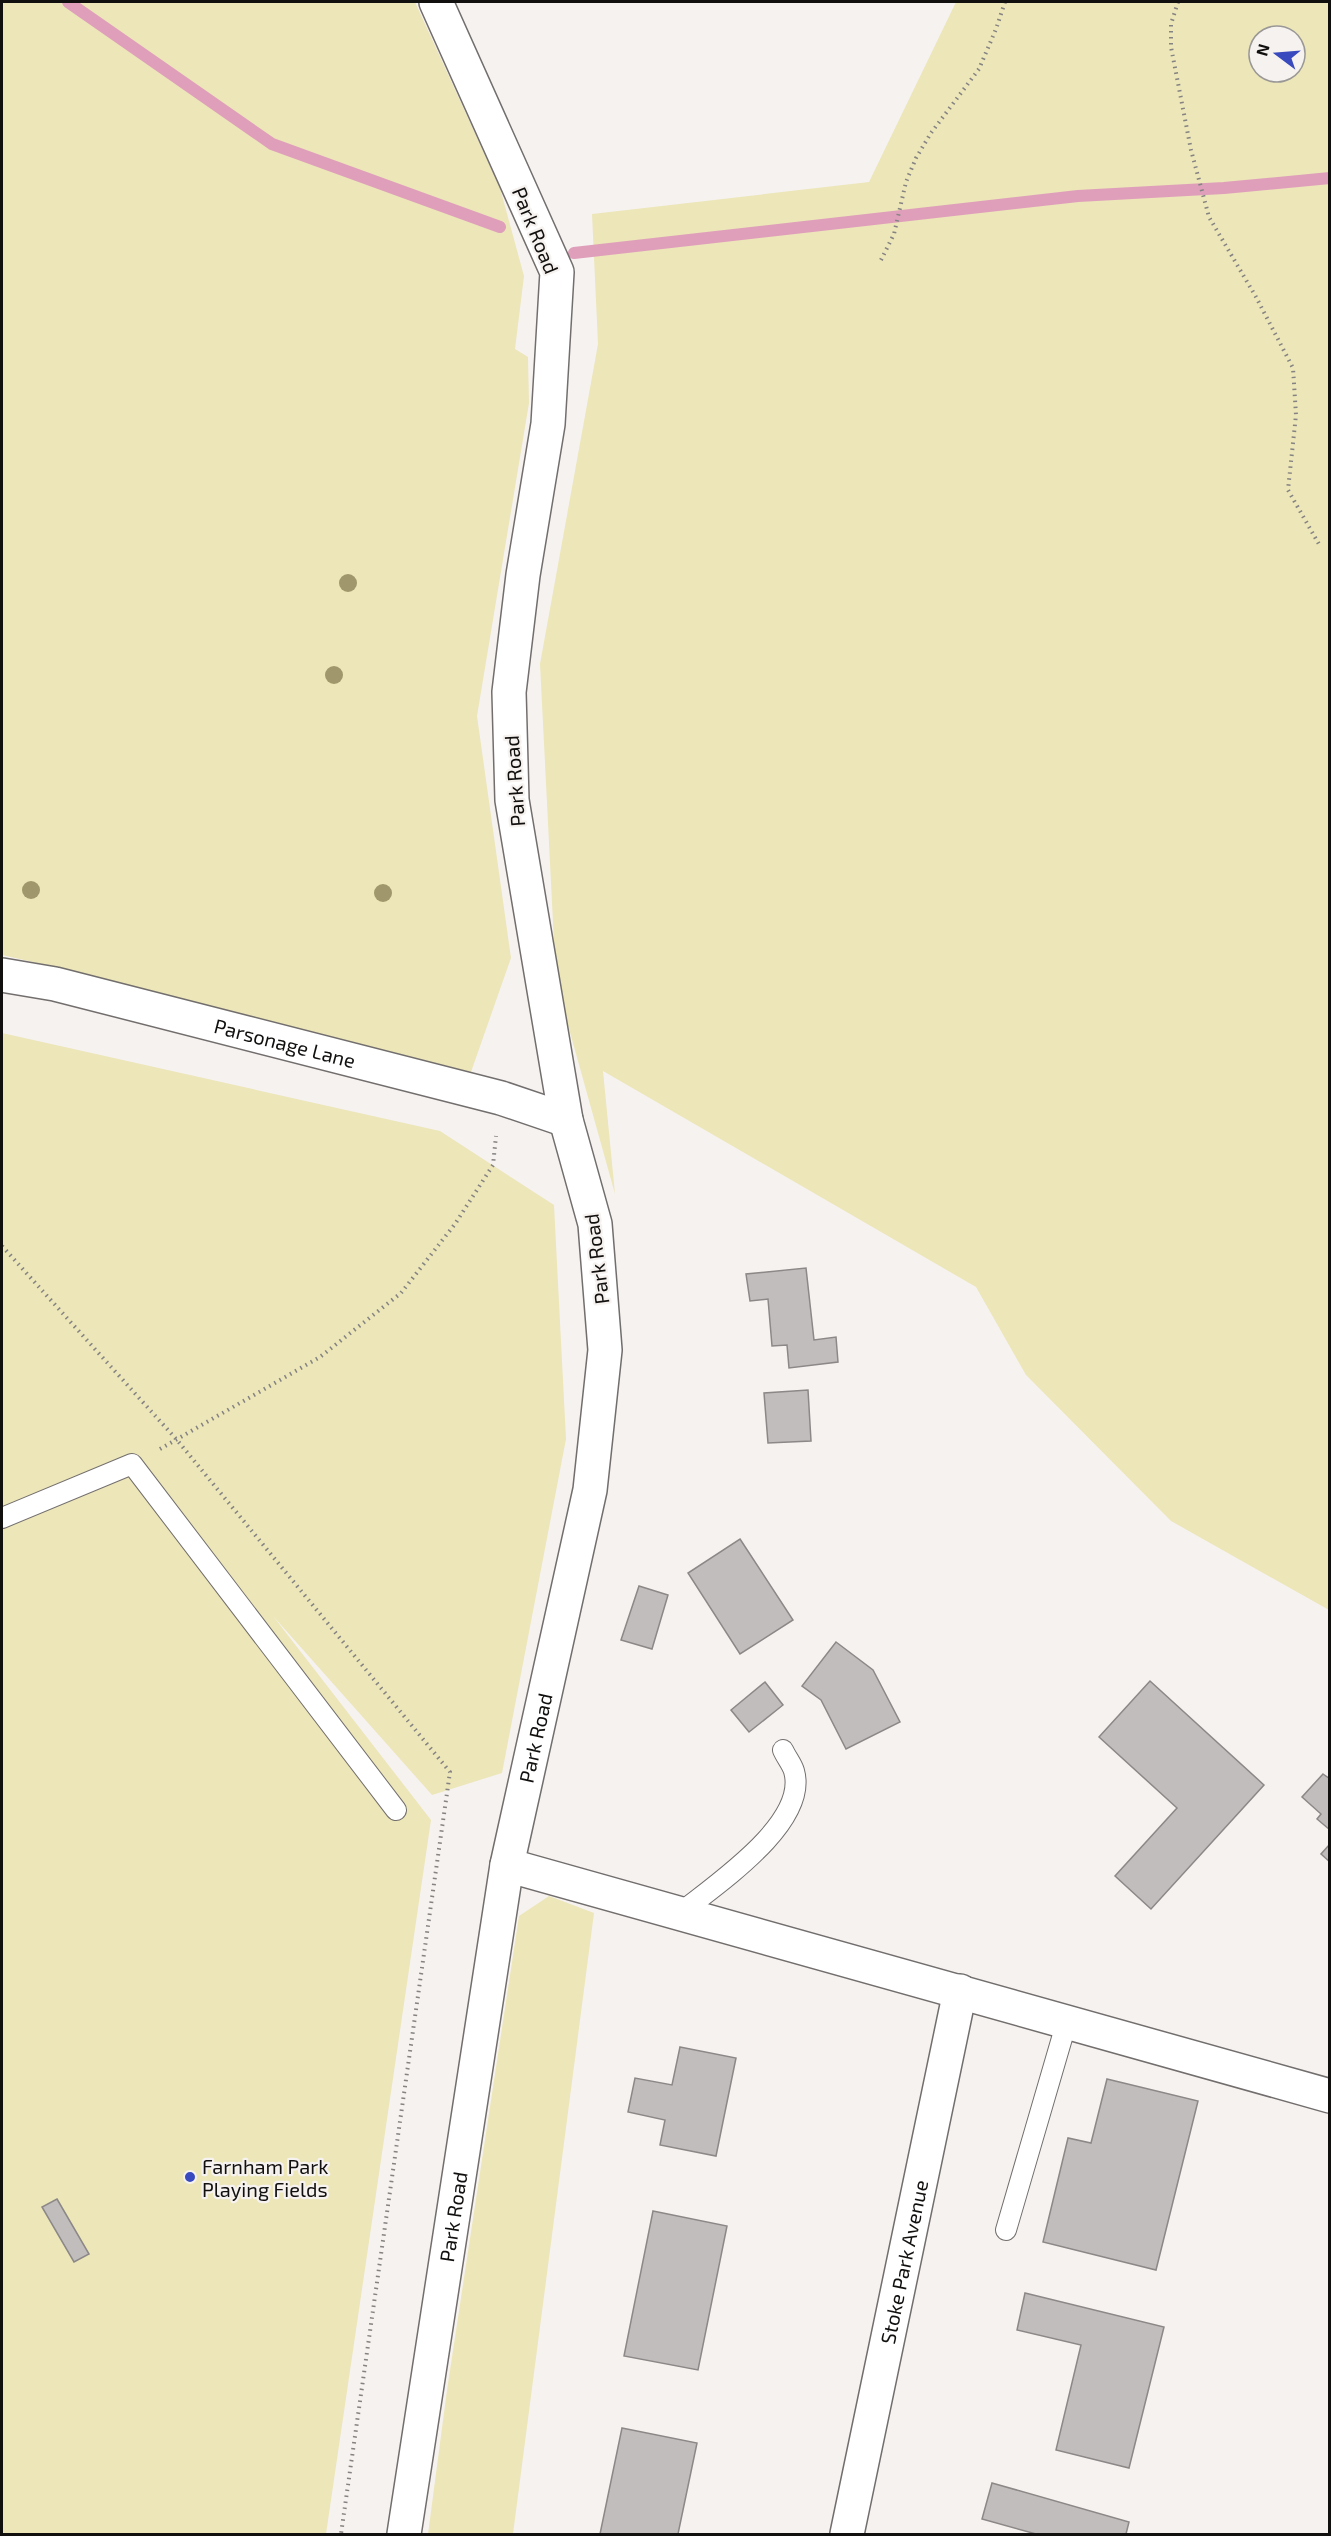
<svg xmlns="http://www.w3.org/2000/svg" width="1331" height="2536" font-family="'Exo 2',sans-serif">
<style>
.green{fill:#ece6b9;fill-rule:evenodd}
.lines{fill:none;stroke-linecap:round;stroke-linejoin:round}
.stream{stroke:#df9fba;stroke-width:12}
.building{fill:#c1bdbd;stroke:#8c8887;stroke-width:1.5}
.service-casing{stroke:#726e6d;stroke-width:22}
.minor-casing{stroke:#726e6d;stroke-width:36}
.secondary-casing{stroke:#726e6d;stroke-width:36}
.path{stroke:#858381;stroke-width:4;stroke-dasharray:1.5 4.5;stroke-linecap:butt}
.service{stroke:#fff;stroke-width:20}
.minor{stroke:#fff;stroke-width:33}
.secondary{stroke:#fff;stroke-width:33}
.tree{fill:#a0986c}
.poi-dot{fill:#384abd;stroke:#f6f2f0;stroke-width:2}
.labels{text-anchor:middle;dominant-baseline:central;stroke-width:4.5;stroke-linejoin:round;paint-order:stroke}
.street-label{font-size:20px;fill:#11100f;stroke:#f6f2f0}
.poi-label{font-size:20px;fill:#11100f;stroke:#f6f2f0;text-anchor:start}
</style>
<rect width="100%" height="100%" fill="#f6f2f0"/>
<!-- green -->
<g class="green">
<polygon points="2,2 415,2 500,188 524,276 515,349 528,357 529,403 477,716 511,958 471,1072 77,972 2,955"/>
<path d="M956 2H1329V1610L1171 1521 1026 1375 976 1287 603 1071 615 1194 556 982 540 664 598 344 592 214 869 182ZM1259 36H1295V72H1259Z"/>
<polygon points="2,1033 440,1131 554,1205 566,1439 502,1773 432,1795 273,1616 431,1820 326,2534 2,2534"/>
<polygon points="549,1896 594,1913 513,2534 428,2534 447,2390 519,1916"/>
</g>
<g class="lines">
<!-- stream -->
<g class="stream">
<polyline points="68,2 272,144 500,227"/>
<polyline points="574,253 1078,196 1224,188 1330,178"/>
</g>
</g>
<!-- building -->
<g class="building">
<polygon points="806,1268 814,1340 836,1337 838,1362 789,1368 787,1345 772,1346 768,1299 750,1301 746,1274"/>
<polygon points="808,1390 811,1441 768,1443 764,1393"/>
<polygon points="740,1539 793,1620 740,1654 688,1573"/>
<polygon points="639,1586 668,1595 652,1649 621,1640"/>
<polygon points="836,1642 873,1670 900,1722 846,1749 821,1700 802,1686"/>
<polygon points="1150,1681 1264,1785 1151,1909 1115,1876 1177,1808 1099,1737"/>
<polygon points="765,1682 783,1705 749,1732 731,1710"/>
<polygon points="1323,1774 1330,1779 1330,1830 1317,1819 1321,1814 1302,1797"/>
<polygon points="1330,1844 1330,1862 1321,1854"/>
<polygon points="680,2047 736,2058 716,2156 660,2145 665,2120 628,2112 635,2078 672,2085"/>
<polygon points="1107,2079 1198,2101 1156,2270 1043,2242 1068,2138 1091,2143"/>
<polygon points="57,2199 89,2254 74,2262 42,2207"/>
<polygon points="653,2211 727,2226 698,2370 624,2356"/>
<polygon points="1025,2293 1164,2327 1129,2468 1056,2450 1081,2345 1017,2330"/>
<polygon points="622,2428 697,2443 678,2534 600,2534"/>
<polygon points="992,2483 1129,2522 1126,2534 1036,2534 982,2519"/>
</g>
<g class="lines">
<defs>
<g id="service">
<polyline points="2,1518 132,1464 396,1810"/>
<path d="M679 1914C715 1885 809 1823 794 1771 792 1764 786 1757 783 1750"/>
<polyline points="1006,2230 1067,2021"/>
</g>
<g id="minor">
<path id="s1" d="M2 975 55 984 501 1098 566 1120"/>
<polyline points="507,1865 1330,2096"/>
<path id="s2" d="M847 2534 960 1991"/>
</g>
<g id="secondary">
<path id="s3" d="M404 2534 507 1865 590 1490 605 1350 595 1224 566 1120 512 800 509 692 523 575 548 424 557 272 436 2"/>
</g>
</defs>
<!-- service casing -->
<use href="#service" class="service-casing"/>
<!-- minor casing -->
<use href="#minor" class="minor-casing"/>
<!-- secondary casing -->
<use href="#secondary" class="secondary-casing"/>
<!-- path -->
<g class="path">
<polyline points="1178,2 1171,24 1171,47 1191,150 1209,217 1256,297 1293,368 1296,415 1288,490 1320,546"/>
<polyline points="881,260 894,234 906,182 916,158 931,133 979,69 996,29 1005,2"/>
<polyline points="2,1246 177,1440 450,1772 341,2534"/>
<polyline points="160,1449 320,1357 401,1293 455,1224 493,1165 496,1136"/>
</g>
<!-- service -->
<use href="#service" class="service"/>
<!-- minor -->
<use href="#minor" class="minor"/>
<!-- secondary -->
<use href="#secondary" class="secondary"/>
</g>
<!-- trees -->
<g class="tree">
<circle cx="348" cy="583" r="9"/>
<circle cx="334" cy="675" r="9"/>
<circle cx="31" cy="890" r="9"/>
<circle cx="383" cy="893" r="9"/>
</g>
<!-- markers -->
<circle class="poi-dot" cx="190" cy="2177" r="6"/>
<g class="labels">
<!-- street labels -->
<g class="street-label">
<text transform="translate(536 230) rotate(68)">Park Road</text>
<text transform="translate(514 781) rotate(-94)">Park Road</text>
<text stroke="none"><textPath href="#s1" startOffset="291">Parsonage Lane</textPath></text>
<text transform="translate(596 1259) rotate(-97)">Park Road</text>
<text stroke="none"><textPath href="#s3" startOffset="807">Park Road</textPath></text>
<text stroke="none"><textPath href="#s3" startOffset="321">Park Road</textPath></text>
<text stroke="none"><textPath href="#s2" startOffset="278">Stoke Park Avenue</textPath></text>
</g>
<!-- poi labels -->
<g class="poi-label">
<text x="202" y="2166">Farnham Park<tspan x="202" dy="23">Playing Fields</tspan></text>
</g>
</g>
<!-- border -->
<rect width="1331" height="2536" fill="none" stroke="#11100f" stroke-width="6"/>
<!-- north arrow -->
<g transform="translate(1277 54) rotate(286)"><circle r="28" fill="#f6f2f0" stroke="#9a9896" stroke-width="1.5"/>
<path d="M0-4.5L10 22L0 15L-10 22Z" fill="#384abd"/>
<text y="-9" font-size="16" font-weight="bold" text-anchor="middle" fill="#11100f">N</text>
</g>
</svg>
